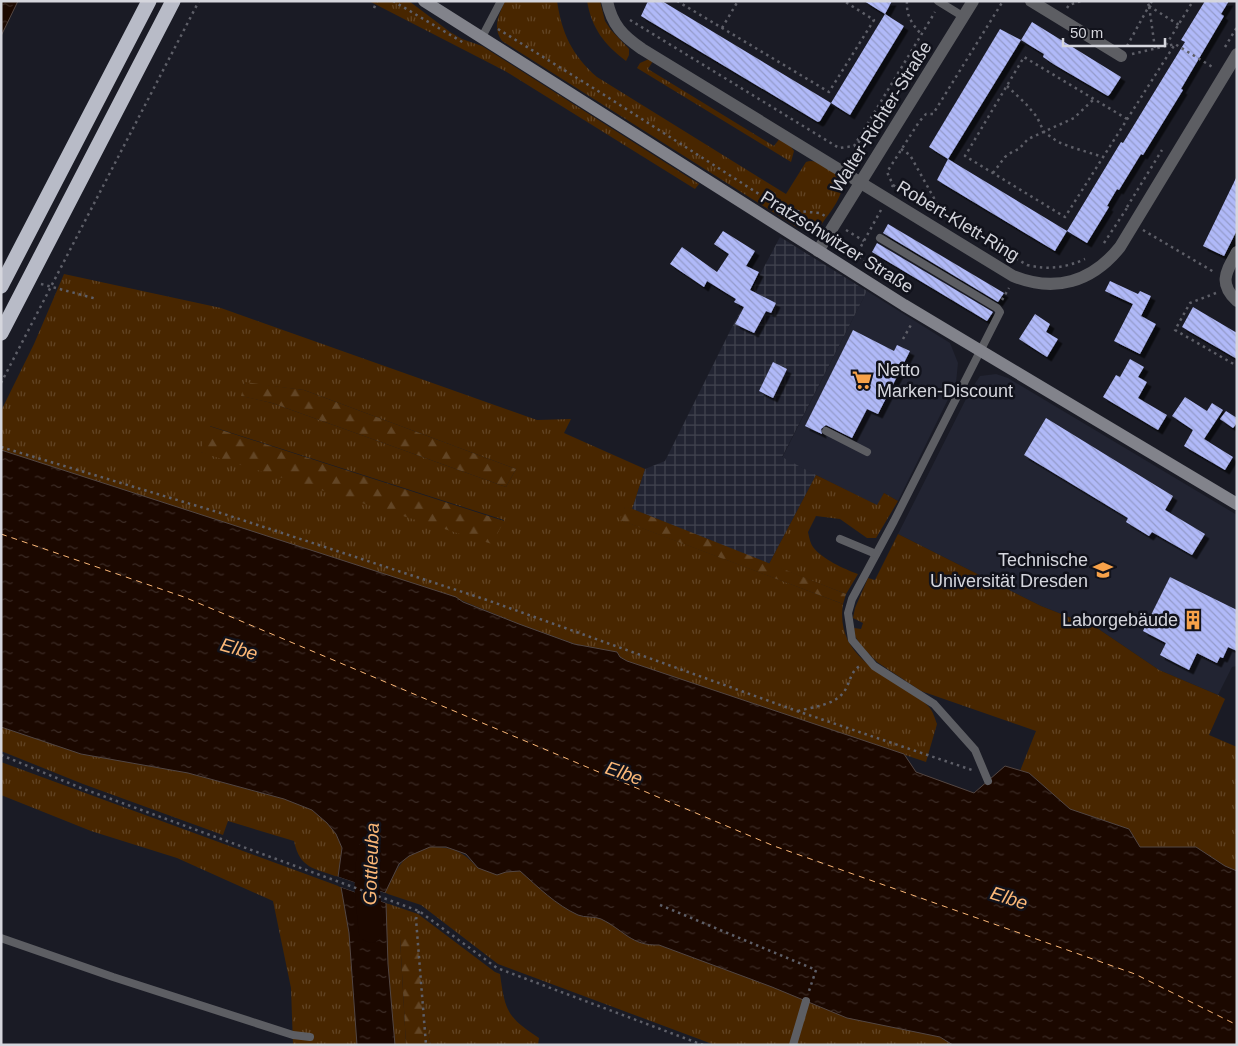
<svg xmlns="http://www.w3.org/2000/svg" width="1238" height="1046" font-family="Helvetica,sans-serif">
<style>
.built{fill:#222432}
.industrial{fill:url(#industrial-grid)}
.grass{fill:url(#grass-tufts);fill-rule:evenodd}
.forest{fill:url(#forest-firs)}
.water{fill:url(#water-ripples);stroke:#534642}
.pier{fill:#1a1b25}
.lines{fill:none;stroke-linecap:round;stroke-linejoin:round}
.river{stroke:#1b0800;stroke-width:25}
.ferry{stroke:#fbb777;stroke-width:1;stroke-dasharray:6 5;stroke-linecap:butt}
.building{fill:url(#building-back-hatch);filter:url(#shadow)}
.path{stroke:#5e5f68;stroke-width:2.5;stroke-dasharray:2.5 4;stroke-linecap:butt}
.lane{stroke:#5d5e63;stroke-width:8}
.street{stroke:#5d5e63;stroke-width:12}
.secondary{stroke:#82838b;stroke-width:12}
.path-bridge{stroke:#5e5f68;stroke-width:2.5;stroke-dasharray:2.5 4;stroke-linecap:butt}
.highway-bridge{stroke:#b8bbc7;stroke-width:15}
.labels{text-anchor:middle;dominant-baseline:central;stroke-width:5;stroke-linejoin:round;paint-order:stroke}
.street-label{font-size:18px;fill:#d5d6dd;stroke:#11121b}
.poi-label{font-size:18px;fill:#d5d6dd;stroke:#11121b;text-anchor:end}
.water-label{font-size:19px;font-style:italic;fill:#fbb777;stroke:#11121b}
</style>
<defs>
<pattern id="industrial-grid" width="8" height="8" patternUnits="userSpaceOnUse" patternTransform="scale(1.25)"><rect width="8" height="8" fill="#222432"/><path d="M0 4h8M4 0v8" fill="none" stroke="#41434f"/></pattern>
<pattern id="grass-tufts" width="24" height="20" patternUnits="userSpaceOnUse" patternTransform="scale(1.25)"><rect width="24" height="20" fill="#482600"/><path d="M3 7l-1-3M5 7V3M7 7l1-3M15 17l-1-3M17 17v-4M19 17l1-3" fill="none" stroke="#624525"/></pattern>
<pattern id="forest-firs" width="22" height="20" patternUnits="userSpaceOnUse" patternTransform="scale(1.25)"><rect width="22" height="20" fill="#482600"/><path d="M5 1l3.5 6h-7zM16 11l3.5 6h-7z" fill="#624525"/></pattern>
<pattern id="water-ripples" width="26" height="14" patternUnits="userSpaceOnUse" patternTransform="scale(1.25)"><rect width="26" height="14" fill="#1b0800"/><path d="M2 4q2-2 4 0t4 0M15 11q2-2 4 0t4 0" fill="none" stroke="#3b2b25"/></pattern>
<pattern id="building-back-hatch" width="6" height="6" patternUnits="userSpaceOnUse" patternTransform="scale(1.25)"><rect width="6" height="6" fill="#b0b9f8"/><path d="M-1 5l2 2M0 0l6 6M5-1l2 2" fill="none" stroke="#949bca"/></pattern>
<filter id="shadow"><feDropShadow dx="4.5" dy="4.5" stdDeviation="0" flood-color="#0009"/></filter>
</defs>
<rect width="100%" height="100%" fill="#1a1b25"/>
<!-- built -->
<g class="built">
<polygon points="867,291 950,343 958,363 956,383 898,501 884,493 878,506 782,458"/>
<polygon points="996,374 1008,378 1237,515 1237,666 1232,667 1218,695 1159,670 1097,628 1041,606 898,534 970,391 980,376"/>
</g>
<!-- industrial -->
<polygon class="industrial" points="780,237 867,291 782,457 816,475 769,564 632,509 645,469 665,461 730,331"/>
<!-- grass -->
<g class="grass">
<polygon points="369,1 409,1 450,32 462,39 482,46 699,184 695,189 505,71"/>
<path d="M505 1H557C562 34 572 55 597 77L786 194 806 162C813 159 818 163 824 166 828 169 835 172 838 175 851 189 829 213 821 225 814 230 807 229 798 228L502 41C492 27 499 15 505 1Z"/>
<path d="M587 1H600L605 21 611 30 629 49V55L626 61C604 44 592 29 587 1Z"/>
<polygon points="649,59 653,61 648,69 774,146 780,138 789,144 794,151 791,162 637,68 640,63"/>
<path d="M64 274 221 308 537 420 571 419 564 433 645 469 632 509 625 507 621 520 843 604C836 650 873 669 907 691 914 696 923 700 929 707 933 711 935 719 937 724L926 762 627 661 620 657 617 652 575 644 519 624 463 601 455 597 1 450V411L34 344ZM245 383 304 390 516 469 506 487 272 403 242 396ZM210 426 504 520V521L201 452Z"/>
<path d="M816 475 877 505 884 493 898 501 876 538H867L840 519 816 516 808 532C809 536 810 543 813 547 822 559 844 569 858 574L846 594 769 564Z"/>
<polygon points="898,534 1041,606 1097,628 1159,670 1218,695 1225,699 1209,735 1237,747 1237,871 1225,866 1196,847 1140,847 1129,829 1070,809 1029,773 1020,771 1036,731 921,691 877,662 861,646 855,636 854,628 861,629 863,623 853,618 855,608 868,578 875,580"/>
<path d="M1 727 81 754 188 773 284 799 312 810 327 823 336 834 342 848 338 877C314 868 300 869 294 841L228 821 223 835 83 784 1 751Z"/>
<polygon points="1,762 341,887 349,933 357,1045 293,1045 291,988 273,901 177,858 91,831 1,795"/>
<path d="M430 847C454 847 462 851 478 868L506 872 520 871C538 887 556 905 578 915 585 918 594 916 601 919 624 930 631 946 659 945L772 987 940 1037 953 1045H715L498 964 421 905 385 893C397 869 401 854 430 847Z"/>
<path d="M386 903 418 914 495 972 500 974C505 1011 507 1017 539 1038L538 1045H431L425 1022 416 937H400L406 1045H395L388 964Z"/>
</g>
<!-- forest -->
<g class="forest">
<polygon points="245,382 304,390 516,469 506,487 272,403 241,396"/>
<polygon points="209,426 504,521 492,544 200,452"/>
<polygon points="625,506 846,594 843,604 620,520"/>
<polygon points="400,937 417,937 425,1022 431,1045 406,1045"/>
</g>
<!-- water -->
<g class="water">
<polygon points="1,1 18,1 1,36"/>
<path d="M1 450 456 597 463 602 519 624 574 644 617 652 620 657 627 661 904 754 916 772 974 793 1005 766 1029 773 1070 809 1129 829 1140 847H1196L1225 866 1237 871V1045H953L940 1037 847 1018 772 987 659 945C631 946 624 930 601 919 594 916 585 918 578 915 556 905 538 887 520 871L506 872 497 875 478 868 466 854 446 847H430L409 856 399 864 385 893 338 877 342 848 336 834 327 823 312 810 284 799 188 773 81 754 1 727Z"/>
<polygon points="341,887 386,903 388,964 395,1045 357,1045 349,933"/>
</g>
<!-- pier -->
<g class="pier">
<polygon points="336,876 385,893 388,894 385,895 338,879"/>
<polygon points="340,885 387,901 389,904 338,886"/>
</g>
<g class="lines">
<!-- river -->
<polyline class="river" points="369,853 367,887 371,930"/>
<!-- ferry -->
<polyline class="ferry" points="1,534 184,597 774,846 1135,974 1237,1025"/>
</g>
<!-- building -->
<g class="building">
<polygon points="648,1 662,1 831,103 820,121 818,122 641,16"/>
<polygon points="864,1 892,1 885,14 904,26 850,115 831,103 885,14"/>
<polygon points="1205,1 1229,1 1221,14 1224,16 1181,89 1183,90 1143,155 1141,154 1119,190 1117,189 1107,206 1109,207 1087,243 1067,231 1121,142 1123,143 1185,42 1181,40"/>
<polygon points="1032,22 1121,77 1110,94 1108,96 1055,65 1043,57 1044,54 1021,40"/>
<polygon points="1000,29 1021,40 948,159 929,147"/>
<polygon points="948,159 1067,231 1056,249 1055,251 937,180"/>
<polygon points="1237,176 1237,230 1224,256 1203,246"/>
<polygon points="888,224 1004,293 998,302 883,233"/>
<polygon points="723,231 755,251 746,266 759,272 750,290 776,303 771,313 766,311 754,333 735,324 744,307 734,302 736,299 707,281 704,287 670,264 682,247 717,272 729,254 714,244"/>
<polygon points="877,243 993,312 987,321 872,252"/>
<polygon points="1110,281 1138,294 1140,291 1151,296 1141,316 1156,324 1140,354 1114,341 1133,304 1105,291"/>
<polygon points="1193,307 1237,333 1237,359 1182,327"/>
<polygon points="1035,314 1050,324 1046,332 1058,339 1047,357 1019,339"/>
<polygon points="853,330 894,351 897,345 910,351 878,414 867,409 852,438 826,425 821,429 822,434 805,426"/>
<polygon points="1130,359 1144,367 1138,377 1147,382 1138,398 1167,415 1158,430 1103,397 1116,375 1120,377"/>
<polygon points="773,362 787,369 773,398 759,391"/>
<polygon points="1185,397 1207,411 1212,403 1223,410 1204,439 1233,457 1225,470 1184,446 1193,430 1172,416"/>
<polygon points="1226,411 1237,418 1237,423 1233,428 1220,419"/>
<polygon points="1046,418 1173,496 1165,510 1205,534 1192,555 1152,532 1149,536 1126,522 1128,518 1024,455"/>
<polygon points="1170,577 1237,610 1237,651 1228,647 1223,658 1220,657 1217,663 1197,653 1189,670 1160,655 1166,643 1143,631"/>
</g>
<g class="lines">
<!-- path -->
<g class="path">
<polyline points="393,1 464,43"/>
<polyline points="677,1 829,92 874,20 844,1"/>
<path d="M907 1C906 16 912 24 922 35"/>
<polyline points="1152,1 1149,6 1155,48"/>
<polyline points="1149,6 1179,25"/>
<polyline points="374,8 377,1"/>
<polyline points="1067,8 1069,5 1081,1"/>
<polyline points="630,20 839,148 854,146 935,12"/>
<polyline points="722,28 738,1"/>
<polyline points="498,29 598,91 784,210 785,216"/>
<polyline points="1166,45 1193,1"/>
<polyline points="1127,46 1149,6 1147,1"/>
<polyline points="1225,47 1237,27"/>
<polyline points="1132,54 1175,44 1214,68"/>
<polyline points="1007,86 1026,104 1037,117 1044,132 1058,142 1071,147 1103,157"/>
<polyline points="1127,119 1024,57 965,156 1065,217 1175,44"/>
<polyline points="858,141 867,147"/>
<polyline points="901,149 910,155 940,209 938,212"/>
<polyline points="993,173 1005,157 1012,152 1019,149 1028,139 1074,118 1094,99"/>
<path d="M893 185 1027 265C1048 270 1065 268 1085 259"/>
<polyline points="892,187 893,185 887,172 919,122 926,114 933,114 1003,1"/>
<polyline points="1127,207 1162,150"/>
<polyline points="784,210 820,213 825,216"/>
<polyline points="881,210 859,250 860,259 895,282"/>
<polyline points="846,230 864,241"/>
<polyline points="1143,230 1214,272"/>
<polyline points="1104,243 1127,208 1129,209"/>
<polyline points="41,284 97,299"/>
<polyline points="1216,293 1190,303 1175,330 1237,366"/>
<polyline points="1002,300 1009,288"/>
<polyline points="903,339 912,323"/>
<polyline points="1,447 224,514 487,600 797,711 972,770"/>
<path d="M798 711C812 707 834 705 843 693 850 685 850 671 860 666"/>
<polyline points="1,755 81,788 419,911 497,968 703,1045"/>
<polyline points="660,905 816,970 809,991"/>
<polyline points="419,911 416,919 426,1045"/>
</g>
<!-- lane -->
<g class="lane">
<polyline points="938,1 964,17"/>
<polyline points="482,37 501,1"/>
<polyline points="880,238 997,308 1000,312 894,521 852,599 848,613 852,640 874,666 934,704 975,750 988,781"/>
<polyline points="826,431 867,452"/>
<polyline points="840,539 876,554"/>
<polyline points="1,938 113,977 293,1035 310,1037"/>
<polyline points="793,1045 806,1001"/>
</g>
<!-- street -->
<g class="street">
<path d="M607 1C612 25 623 36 642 49L1013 276C1055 293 1092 282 1120 247L1237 54"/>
<polyline points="1031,1 1121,56"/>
<polyline points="818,251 973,1"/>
<path d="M1237 252C1226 272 1218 283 1237 301"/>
</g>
<!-- secondary -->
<polyline class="secondary" points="424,1 904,305 1237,504"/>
<!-- path-bridge -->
<polyline class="path-bridge" points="1,383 199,1"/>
<!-- highway-bridge -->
<g class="highway-bridge">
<polyline points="1,286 149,1"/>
<polyline points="1,333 173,1"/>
</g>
</g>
<!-- icons -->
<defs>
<symbol id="supermarket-bare" viewBox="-9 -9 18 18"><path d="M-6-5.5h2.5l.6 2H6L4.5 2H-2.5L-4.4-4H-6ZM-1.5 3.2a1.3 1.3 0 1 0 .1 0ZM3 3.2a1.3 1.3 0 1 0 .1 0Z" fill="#f7a149" stroke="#11121b" stroke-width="2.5" paint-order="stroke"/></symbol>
<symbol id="university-bare" viewBox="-9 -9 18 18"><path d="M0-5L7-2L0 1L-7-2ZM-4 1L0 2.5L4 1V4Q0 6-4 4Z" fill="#f7a149" stroke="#11121b" stroke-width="2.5" paint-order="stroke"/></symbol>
<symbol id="building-bare" viewBox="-9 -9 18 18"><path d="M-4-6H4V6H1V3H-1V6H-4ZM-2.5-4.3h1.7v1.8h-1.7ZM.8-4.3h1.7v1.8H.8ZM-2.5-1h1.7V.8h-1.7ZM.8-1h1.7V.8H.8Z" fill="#f7a149" stroke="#11121b" stroke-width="2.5" paint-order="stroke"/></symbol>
</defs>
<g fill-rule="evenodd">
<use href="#supermarket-bare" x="848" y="366" width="28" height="28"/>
<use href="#university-bare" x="1089" y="556" width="28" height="28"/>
<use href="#building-bare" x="1179" y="606" width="28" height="28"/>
</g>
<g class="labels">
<!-- street labels -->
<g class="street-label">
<text transform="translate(881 117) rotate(-58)">Walter-Richter-Straße</text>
<text transform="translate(958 221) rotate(31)">Robert-Klett-Ring</text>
<text transform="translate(837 242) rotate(32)">Pratzschwitzer Straße</text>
</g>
<!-- poi labels -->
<g class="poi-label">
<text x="877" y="370" text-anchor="start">Netto<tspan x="877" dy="21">Marken-Discount</tspan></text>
<text x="1088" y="560">Technische<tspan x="1088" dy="21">Universität Dresden</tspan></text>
<text x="1178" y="620">Laborgebäude</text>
</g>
<!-- water labels -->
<g class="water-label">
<text transform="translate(239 649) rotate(16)">Elbe</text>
<text transform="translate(624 773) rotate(19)">Elbe</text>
<text transform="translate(371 864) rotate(-88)">Gottleuba</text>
<text transform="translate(1009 898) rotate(18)">Elbe</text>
</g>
</g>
<!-- border -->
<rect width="1238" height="1046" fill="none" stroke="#d5d6dd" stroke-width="5"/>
<!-- scale -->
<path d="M1063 38v8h102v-8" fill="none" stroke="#d5d6dd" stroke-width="2.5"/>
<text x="1070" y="38" font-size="15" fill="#d5d6dd" stroke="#11121b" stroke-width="4" paint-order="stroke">50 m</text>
</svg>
